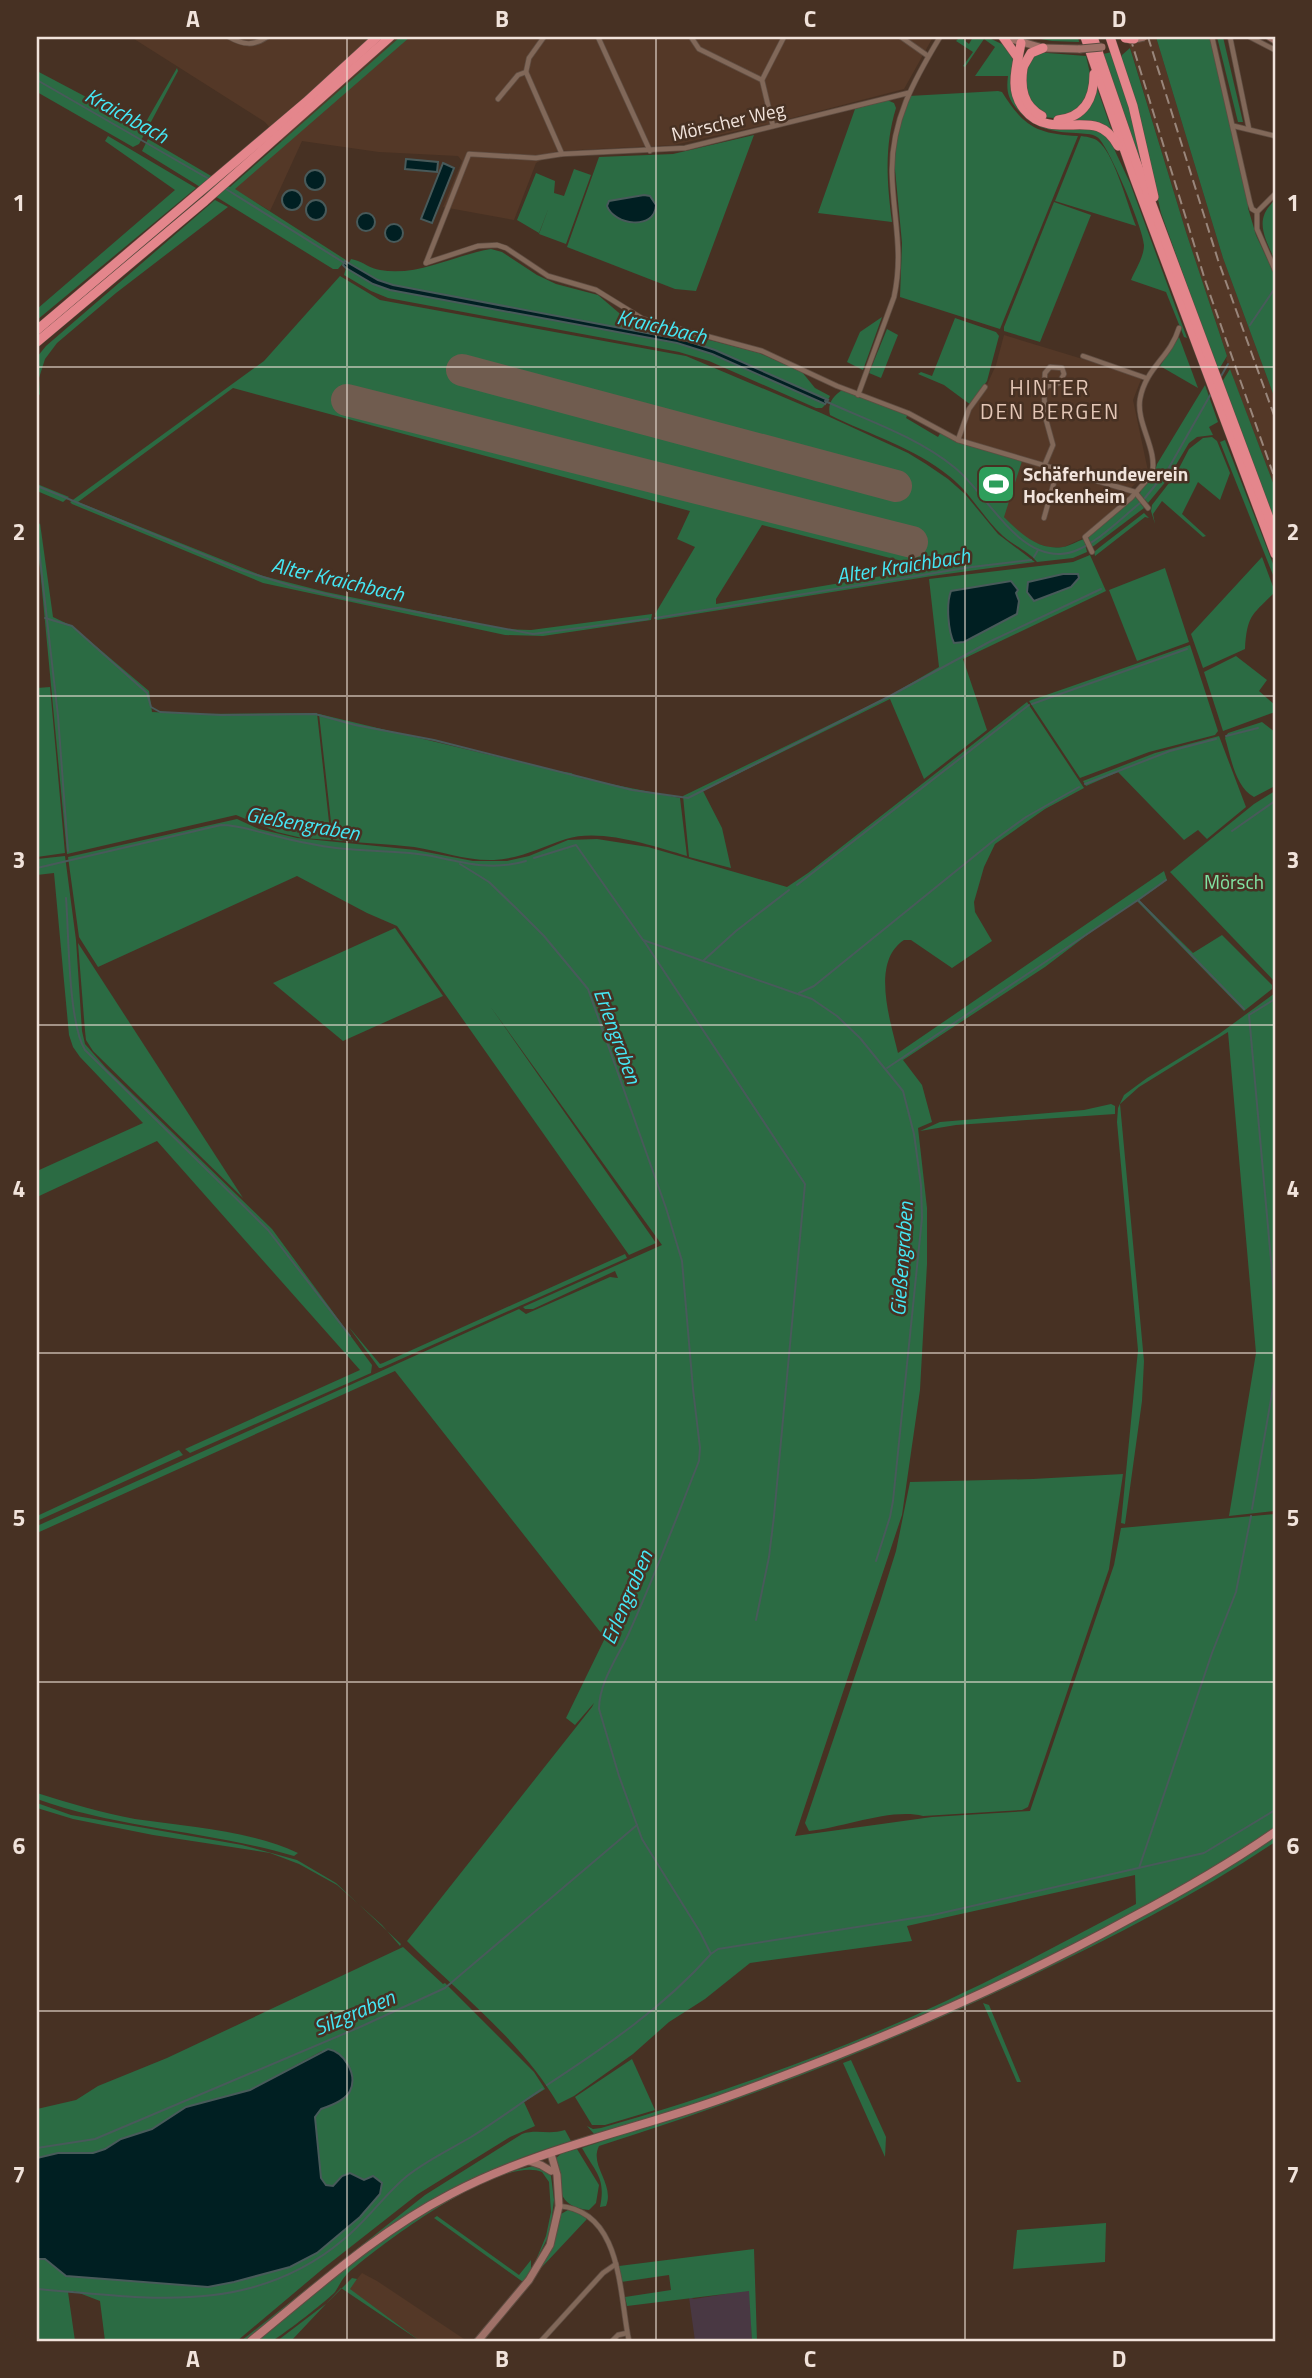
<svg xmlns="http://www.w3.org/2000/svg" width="1312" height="2378" font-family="'Titillium Web',sans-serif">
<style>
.built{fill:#543827}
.education{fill:#493843}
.green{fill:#2b6b43;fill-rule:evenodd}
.water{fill:#001f22;stroke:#485a5a;stroke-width:2}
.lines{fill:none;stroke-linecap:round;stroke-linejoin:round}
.stream{stroke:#485a5a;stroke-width:2}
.runway{stroke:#705c4f;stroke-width:32}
.street-casing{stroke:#5f4d42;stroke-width:6}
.secondary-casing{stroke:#5f4d42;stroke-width:9}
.primary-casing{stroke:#5f4d42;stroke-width:10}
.highway-casing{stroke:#5f4d42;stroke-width:10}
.street{stroke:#816859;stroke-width:4.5}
.secondary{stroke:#9f7168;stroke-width:7}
.primary{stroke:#bc7a78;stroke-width:8}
.highway{stroke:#e4868c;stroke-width:9}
.rail{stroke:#99867b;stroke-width:2;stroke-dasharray:10 5;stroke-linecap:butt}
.secondary-bridge-casing{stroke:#5f4d42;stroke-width:9;stroke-linecap:butt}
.highway-bridge-casing{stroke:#5f4d42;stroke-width:10;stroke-linecap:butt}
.secondary-bridge{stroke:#9f7168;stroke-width:7}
.highway-bridge{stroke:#e4868c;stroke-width:9}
.grid{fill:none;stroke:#f1e3db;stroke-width:2;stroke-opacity:0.55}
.labels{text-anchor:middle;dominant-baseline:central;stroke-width:5;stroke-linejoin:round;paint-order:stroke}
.street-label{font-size:19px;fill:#f1e3db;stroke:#473123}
.poi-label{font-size:19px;font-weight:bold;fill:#f1e3db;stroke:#473123;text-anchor:start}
.park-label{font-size:19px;fill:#82e3a2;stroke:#473123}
.water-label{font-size:21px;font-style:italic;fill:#45e7f4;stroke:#473123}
.neighbourhood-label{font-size:21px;letter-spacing:2px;fill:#e4c7b7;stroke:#473123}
.neatline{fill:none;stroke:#f1e3db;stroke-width:2.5}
.grid-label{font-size:23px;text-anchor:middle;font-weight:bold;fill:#f1e3db}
</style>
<rect width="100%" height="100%" fill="#473123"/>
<!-- built -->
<g class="built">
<polygon points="131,37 933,37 904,89 769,124 674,145 557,151 536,163 514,220 443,207 462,161 458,156 379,152 302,141 270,211 234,189 284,145 265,122"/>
<polygon points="1127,37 1156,37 1223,258 1275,399 1275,488 1226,359 1227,356 1186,232"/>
<polygon points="1004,335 1142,377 1133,400 1148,471 1128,491 1130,494 1129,498 1081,539 1064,547 1048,547 1035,543 1022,535 1004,517 959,439 974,404 985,389 996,365"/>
<polygon points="362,2273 377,2281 467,2341 420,2341 349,2289"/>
</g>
<!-- education -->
<polygon class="education" points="750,2290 752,2341 695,2341 689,2297 694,2299"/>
<!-- green -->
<g class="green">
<polygon points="400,37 410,37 235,189 346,260 338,269 333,269 142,151 148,139 230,187"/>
<path d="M960 37 969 44 973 37 984 39 987 37 1006 46 1014 53 1031 120 1093 128 1109 138 1130 183 1187 338 1184 337 1166 292 1131 280C1135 270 1144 257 1144 245 1144 231 1108 143 1097 137 1091 133 1084 134 1076 133 1053 132 1034 129 1018 110 1008 99 1006 91 1008 76H975L995 47 984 39 965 67 963 66 973 52 956 41Z"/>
<polygon points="1029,37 1078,37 1079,42 1052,41"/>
<polygon points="1156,37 1210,37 1250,203 1248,208 1256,235 1275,276 1275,399 1223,258"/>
<polygon points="1217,37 1223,37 1243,122 1238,122"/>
<polygon points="1130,48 1186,232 1227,356 1218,371 1161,213 1139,116 1122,61 1122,55"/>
<path d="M1022 51C1023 67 1015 84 1023 100 1034 123 1066 129 1085 112 1091 105 1094 95 1097 88L1113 134C1083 115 1079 129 1051 123 1012 116 1017 80 1022 51Z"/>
<path d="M1035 52 1086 56 1092 82 1081 109C1073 112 1063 118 1055 118 1021 119 1018 71 1035 52Z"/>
<polygon points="1112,52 1132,111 1146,176 1103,54"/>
<polygon points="177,68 178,71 144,135 139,144 133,147 37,92 37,71 143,127"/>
<path d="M998 91 1002 92C1024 127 1037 134 1078 136L1000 329 900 297 902 243 894 159 900 124 909 96Z"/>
<path d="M887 100 894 103 896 108C884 147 887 183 892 222L818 213 855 109Z"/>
<polygon points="754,135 696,291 675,289 567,247 599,157 673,154"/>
<polygon points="108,136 196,188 37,320 37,309 175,190 105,141"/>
<path d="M1081 136C1089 137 1096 138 1101 144 1115 158 1128 206 1136 226L1055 201Z"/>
<polygon points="574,169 591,175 566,244 539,234 549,207 539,233 517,220 536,173 555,181 554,193 564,196"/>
<polygon points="215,200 228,207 116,293 57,343 45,359 39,378 40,394 37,398 37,357 46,346"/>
<path d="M1275 200V261C1265 237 1253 220 1275 200Z"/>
<polygon points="1054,202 1091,215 1040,342 1004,331 1004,327"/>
<path d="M491 249 502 252 537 275 556 284 598 295 625 318 759 353 802 372 815 388 830 396 828 400 715 350 684 340 393 285 378 280 349 263 351 259 355 260C363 262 371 269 380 270 418 277 454 255 491 249Z"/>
<polygon points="346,268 373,284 391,290 688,345 712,354 826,404 822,408 816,408 709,361 679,352 388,298 371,291 344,275"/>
<path d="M340 276 380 300 686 356 821 413 908 453 926 464 948 479 965 494 998 534 1035 562 932 576 657 620 655 614 695 547 677 539 690 511 233 388 78 502 263 576 326 592 472 622 504 629 531 630 652 614 651 620 543 636 505 635 263 583 72 504 70 502 264 361ZM762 525 929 568 716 604V599Z"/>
<polygon points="882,317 863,370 847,362 860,332"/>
<polygon points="955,318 996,332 999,336 987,381 971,405 944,385 918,374 921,372 932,376"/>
<polygon points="887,329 898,335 881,378 869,373"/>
<polygon points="1179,337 1198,388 1160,366"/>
<polygon points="1230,369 1275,488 1275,523 1222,382"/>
<path d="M1205 385 1218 422 1209 427 1213 435 1197 437 1189 443 1167 480 1148 503 1140 494C1141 484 1154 478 1157 464Z"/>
<path d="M842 390 908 414 906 418 938 437 941 432 956 442 1022 461 1004 517C1020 533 1038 551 1063 547 1070 546 1077 541 1084 539L1087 552 1073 558 1037 562C1028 551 1014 546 1003 536 983 518 971 493 949 476 915 448 870 435 830 415 827 404 833 396 842 390Z"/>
<polygon points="1212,437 1217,441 1230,473 1220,500 1198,482 1182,514 1206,536 1203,537 1162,501 1153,514 1155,524 1151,511 1152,505 1176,474 1189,449 1203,438"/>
<polygon points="1225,440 1275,569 1275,580 1220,442"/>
<polygon points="37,484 69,497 63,502 37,491"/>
<polygon points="1135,496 1144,508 1091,548 1086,539 1090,534"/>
<polygon points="1144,513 1149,518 1145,517 1095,556 1094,552 1100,547"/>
<polygon points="40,523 53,617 72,626 149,691 152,712 193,714 317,713 331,840 302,838 277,832 236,815 67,854 37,537 37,528"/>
<path d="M1090 555 1106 591 963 659 987 730 924 779 890 699 703 791 722 828 731 868 689 857 683 796 889 696 939 667 929 579 1073 562ZM1063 574 1079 578 1071 587 1034 601 1028 582Z"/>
<path d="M1262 557 1275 592C1252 615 1247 615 1245 649L1203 668 1191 634Z"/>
<polygon points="1165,568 1189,642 1137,661 1109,590"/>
<polygon points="1190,645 1218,731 1215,735 1149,752 1080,778 1029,701"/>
<polygon points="1236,656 1267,680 1259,691 1275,705 1275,712 1223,731 1204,672"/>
<polygon points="50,687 65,853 37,857 37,688"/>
<path d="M1027 702 1084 788 1045 809 995 844 984 867 974 902 975 912 992 941 952 968 911 940H904C870 962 891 1023 898 1053L1164 871 1167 880 1139 900 1193 953 1222 935 1272 985V989L1244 1011 1137 901 1095 929 1045 967 903 1060 922 1085 932 1122 918 1128 927 1208V1264L920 1390 902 1515 795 1836 932 1817 1030 1811 1114 1565 1121 1528 1275 1514V1828C1227 1862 1176 1889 1125 1917 957 2009 779 2083 595 2135L587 2126 593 2129 601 2128C719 2094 835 2053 946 2001 1011 1971 1073 1937 1136 1904L1135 1875 907 1926 912 1941 750 1963 705 1999 669 2022 633 2054 574 2096 558 2104C521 2040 458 1993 407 1941L592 1707 594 1703 575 1725 566 1718 605 1638 395 1371 37 1533V1526L519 1309 526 1314 610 1277 618 1278 615 1271 533 1309H525L523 1307 662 1245 490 1006 656 1243 629 1255 397 926 367 913 297 876 98 967 79 937 68 857 237 819 259 829 297 838 416 850 473 861H507L529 856 568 840 597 839 648 847 787 887 808 873Z"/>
<path d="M319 714 557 771 571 773 581 778 680 798 687 856C653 846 601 828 566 839 542 847 519 859 494 860 466 861 441 851 414 847 387 844 360 843 333 840Z"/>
<path d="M1262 722 1275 732V786L1254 797C1235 787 1231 757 1225 738L1228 733Z"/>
<polygon points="1219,736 1246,807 1207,839 1198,830 1184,840 1118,772 1086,786 1083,781 1155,753"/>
<polygon points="1275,791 1275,982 1170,872 1254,804"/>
<polygon points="65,856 76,940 82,1031 85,1044 106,1068 272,1229 372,1365 371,1373 190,1453 185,1449 360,1370 157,1141 37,1197 37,1171 143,1123 80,1057 73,1047 69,1035 54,873 37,875 37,859"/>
<polygon points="395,928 443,996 343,1041 273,983"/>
<polygon points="78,943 243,1198 93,1051 86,1040 85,1031"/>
<polygon points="1275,993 1275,1511 1229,1516 1256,1353 1228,1032 1139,1087 1120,1104 1144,1361 1142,1401 1125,1524 1121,1523 1138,1350 1117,1122 1118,1108 1124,1095 1147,1078 1219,1034"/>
<polygon points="1111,1104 1115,1106 1115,1114 956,1125 920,1131 940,1122 1084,1110"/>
<polygon points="625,1254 627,1258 381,1368 379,1368 348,1326 380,1364 383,1363"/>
<polygon points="179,1450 183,1455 37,1521 37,1516"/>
<path d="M1123 1474 1109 1569 1028 1807 1022 1810 923 1816C890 1808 843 1828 809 1831L805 1823 880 1602 896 1551 910 1482 1033 1479Z"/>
<path d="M37 1793C69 1803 102 1813 135 1819 190 1827 247 1830 298 1853L294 1856C210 1831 120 1829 37 1799Z"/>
<polygon points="37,1803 71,1815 242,1845 297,1860 336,1883 401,1944 400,1946 382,1925 337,1885 299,1864 270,1853 153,1835 73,1819 37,1808"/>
<path d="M1275 1836V1842C1198 1894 1113 1937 1029 1977 890 2043 746 2100 599 2146 589 2166 615 2184 606 2206L600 2207C606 2178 596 2173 582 2148L759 2088 1081 1948Z"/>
<path d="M403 1947 443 1984 445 1983 534 2072 545 2089 524 2102 535 2126 510 2137 418 2194 325 2267 237 2341H105L100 2301 74 2291 68 2292 75 2341H37V2259H45L52 2263 208 2287 234 2282 290 2267 317 2253 360 2217 380 2194 382 2184 377 2178 370 2177 364 2180 342 2176 333 2186 326 2185 321 2178 315 2117 321 2109C337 2104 352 2094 351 2076L322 2051 250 2090 200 2104 152 2129 121 2139 105 2149 93 2153H58L37 2158V2109L76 2100 98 2086 167 2058Z"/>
<polygon points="983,2003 989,2005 1021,2082 1017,2082"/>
<polygon points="632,2059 655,2110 605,2125 592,2125 575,2097"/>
<polygon points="851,2060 886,2137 885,2157 843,2063"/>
<path d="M565 2130 571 2141C514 2158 456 2184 406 2216 349 2252 298 2299 246 2341H241L425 2195 522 2134C536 2129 550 2135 565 2130Z"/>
<path d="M577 2149 599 2185 596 2203 589 2210C556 2207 560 2186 555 2159L562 2153Z"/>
<path d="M535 2166 549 2173 551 2176 554 2200 550 2233 534 2265 546 2236 551 2212 549 2182 542 2172C501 2154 378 2246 347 2274 342 2279 339 2286 335 2292 329 2299 277 2340 271 2341 267 2342 260 2341 255 2341 334 2277 432 2184 535 2166Z"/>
<polygon points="568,2210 580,2213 587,2219 541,2268 553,2243 561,2214"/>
<polygon points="437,2216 519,2275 531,2260 531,2273 475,2341 523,2282 434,2218"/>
<polygon points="1106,2223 1105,2262 1013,2269 1017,2230"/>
<polygon points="754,2249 757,2341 752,2341 749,2291 627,2306 625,2297 671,2290 669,2275 621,2282 619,2266"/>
<polygon points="352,2278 357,2279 350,2289 420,2341 341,2288 291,2341 277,2341 327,2303"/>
</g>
<!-- water -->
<g class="water">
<polygon points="406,159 438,162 437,172 405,169"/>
<polygon points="443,163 454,168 432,223 421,219"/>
<circle cx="315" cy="180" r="10"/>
<circle cx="292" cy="200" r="10"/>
<path d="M644 195 650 196 656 205C655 231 614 225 607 206L609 201Z"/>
<circle cx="316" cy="210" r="10"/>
<circle cx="366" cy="222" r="9"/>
<circle cx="394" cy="233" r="9"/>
<polygon points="345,261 378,280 393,285 684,340 715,350 828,400 825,404 712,354 677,343 390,290 373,284 346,268 343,265"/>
<polygon points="1063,574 1078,574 1079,578 1071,587 1034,601 1027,592 1028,582"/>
<path d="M1011 581 1018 590 1016 593 1019 601 1017 614 964 642 954 643C948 631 946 604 951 591Z"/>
<path d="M328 2049C344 2052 358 2074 350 2091 346 2100 330 2106 321 2109L315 2117 321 2178 326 2185 333 2186 342 2176 350 2173 364 2180 373 2176 382 2183 380 2194 360 2217 317 2253 290 2267 234 2282 208 2287 66 2276 45 2259H37V2158L58 2153H93L105 2149 121 2139 152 2129 186 2107 250 2090Z"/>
</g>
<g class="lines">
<!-- stream -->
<g class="stream">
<polyline points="37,80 209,179"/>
<polyline points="226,189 346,264"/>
<polyline points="1250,325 1275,288"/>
<polyline points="1220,378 1228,364"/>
<path d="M825 401C869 421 917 437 954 467 986 492 1014 555 1060 554 1087 554 1119 520 1140 503"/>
<polyline points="37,486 241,570 292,586 348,599 533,634 648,619"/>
<polyline points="1144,499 1167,471 1212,392"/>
<polyline points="37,532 58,716 68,851"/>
<polyline points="1034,557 1038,550"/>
<polyline points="45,618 72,626 147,693 151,707 160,712 221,715 315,714 355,725 434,740 632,790 688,798 890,696 991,641 1101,589"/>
<polyline points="655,618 972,567 1031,560"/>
<polyline points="1032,704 1187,649"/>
<polyline points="1226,736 1258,728"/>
<polyline points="1085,784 1170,751 1216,739"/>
<polyline points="1232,831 1275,801"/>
<polyline points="534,858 576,845 643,940 812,999 837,1016 860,1038 903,1091 914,1134 921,1185 922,1218 893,1501 890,1517 876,1561"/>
<path d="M460 864 489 882 517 909 544 936 588 989 666 1208 682 1261 693 1389 700 1448 699 1461C676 1519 654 1578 628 1635 617 1658 599 1683 599 1709L619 1776 642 1839 700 1932 711 1954 718 1949 933 1915 1204 1853 1275 1810"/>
<path d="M37 868 221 825C238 825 251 830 268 834 290 840 313 845 336 848 368 852 400 850 432 856 464 863 493 871 526 861"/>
<polyline points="797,885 1029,705"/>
<path d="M66 898C69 934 68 1022 85 1050L268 1230 350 1336"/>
<polyline points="1138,900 1166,880"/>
<polyline points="644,941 805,1184 774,1516 769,1557 756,1620"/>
<polyline points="704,960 736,931 789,890"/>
<polyline points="799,993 814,986 993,841 1026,817 1079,787"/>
<polyline points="1275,999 1249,1015 1275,1305"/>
<polyline points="887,1068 1138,900 1244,1009"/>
<polyline points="1252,1509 1275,1376"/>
<polyline points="1139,1868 1212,1653 1236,1592 1251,1516"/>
<path d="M547 2085C605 2047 664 2007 710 1955"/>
<polyline points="37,2148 95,2139 360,2027 445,1988 637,1825"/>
<path d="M37 2289C146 2298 251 2317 343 2240 367 2221 384 2195 407 2176 427 2160 449 2150 471 2137 495 2122 518 2105 542 2089"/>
</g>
<!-- runway -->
<g class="runway">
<polyline points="462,370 896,486"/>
<polyline points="347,400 912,542"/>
</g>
<defs>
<g id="street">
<path d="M229 37C243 45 254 46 267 37"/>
<polyline points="598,37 650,151"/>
<polyline points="691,37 699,49 762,80"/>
<polyline points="901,37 928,56"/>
<polyline points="1212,37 1250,203 1252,209 1257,212 1257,229 1275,270"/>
<polyline points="1230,37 1249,129"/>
<polyline points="1250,37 1275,50"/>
<polyline points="526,72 562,154"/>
<polyline points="498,99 518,75 526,72 529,58 544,37"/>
<polyline points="773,126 762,80 784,37"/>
<polyline points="1234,126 1275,136"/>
<polyline points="1257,212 1275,194"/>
<polyline points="426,263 478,246 497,245 506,248 548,276 596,290 643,319 762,351 837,386 908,413 958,440 1135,492 1148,508"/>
<polyline points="426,263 469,154 536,158 562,154 685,148 908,93"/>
<polyline points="1083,356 1146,378"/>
<polyline points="1044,390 1048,386 1059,383 1064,374 1062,368 1050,367 1045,373 1044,390 1045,416 1053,445 1045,464"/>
<path d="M858 395 894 297C904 251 893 218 892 173 891 121 914 80 940 37"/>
<polyline points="958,440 969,409 985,387"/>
<polyline points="1044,518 1058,468"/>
<path d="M1092 552 1085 537 1131 498 1152 474C1158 449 1136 424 1140 399 1146 367 1170 358 1179 328"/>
<path d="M559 2206C623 2211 619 2295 629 2341"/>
<polyline points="541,2341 603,2273 616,2264"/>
<polyline points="612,2341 618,2335 627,2333"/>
</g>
<g id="secondary">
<polyline points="1004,37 1043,48 1080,49"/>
<polyline points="1270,37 1275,40"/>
<polyline points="529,2161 541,2165 551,2171"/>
<polyline points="478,2341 529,2280 550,2245 559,2206 557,2175 551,2154"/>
</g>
<path id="primary" d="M251 2341C315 2289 377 2232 451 2194 534 2150 630 2131 718 2100 860 2049 999 1991 1131 1918 1180 1892 1229 1864 1275 1832"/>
<g id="highway">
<polyline points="1003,37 1018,58"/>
<polyline points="1085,37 1134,177 1275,554"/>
<polyline points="1093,37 1135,159 1275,534"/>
<polyline points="1110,37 1133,106 1154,197"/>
<path d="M1021 43C1019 55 1015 68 1015 81 1014 102 1029 121 1049 124 1077 129 1101 114 1118 146"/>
<polyline points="1023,67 1031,53 1043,48"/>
<path d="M1023 68C1020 88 1023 106 1042 116"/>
<path d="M1058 120C1085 117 1094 98 1094 74"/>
<polyline points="37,330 306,102 377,37"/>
<polyline points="37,342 205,201 390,37"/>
</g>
</defs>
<!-- street casing -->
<use href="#street" class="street-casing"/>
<!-- secondary casing -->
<use href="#secondary" class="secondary-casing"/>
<!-- primary casing -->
<use href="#primary" class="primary-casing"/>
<!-- highway casing -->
<use href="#highway" class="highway-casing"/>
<!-- street -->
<use href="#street" class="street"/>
<!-- secondary -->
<use href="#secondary" class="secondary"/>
<!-- primary -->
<use href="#primary" class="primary"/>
<!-- highway -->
<use href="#highway" class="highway"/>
<!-- rail -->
<g class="rail">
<polyline points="1130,37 1206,283 1275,479"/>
<polyline points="1148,37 1218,260 1275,418"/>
</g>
<defs>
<g id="secondary-bridge">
<polyline points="1130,40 1144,37"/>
<polyline points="1080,49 1102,47"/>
</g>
<polyline id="highway-bridge" points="1125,38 1134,39"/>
</defs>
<!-- secondary-bridge casing -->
<use href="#secondary-bridge" class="secondary-bridge-casing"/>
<!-- highway-bridge casing -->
<use href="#highway-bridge" class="highway-bridge-casing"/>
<!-- secondary-bridge -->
<use href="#secondary-bridge" class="secondary-bridge"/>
<!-- highway-bridge -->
<use href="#highway-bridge" class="highway-bridge"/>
</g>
<!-- grid -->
<path class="grid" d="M347 37V2341M656 37V2341M965 37V2341M37 367H1275M37 696H1275M37 1025H1275M37 1353H1275M37 1682H1275M37 2011H1275"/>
<!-- icons -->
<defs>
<symbol id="stadium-square" viewBox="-11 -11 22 22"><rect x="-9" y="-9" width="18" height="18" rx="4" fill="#2e9e5b" stroke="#473123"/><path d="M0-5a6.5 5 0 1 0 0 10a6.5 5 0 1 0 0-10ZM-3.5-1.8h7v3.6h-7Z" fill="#fff"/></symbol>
</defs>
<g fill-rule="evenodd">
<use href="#stadium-square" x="974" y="462" width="44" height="44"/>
</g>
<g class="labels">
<!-- street labels -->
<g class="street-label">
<text transform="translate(728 121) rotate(-13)">Mörscher Weg</text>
</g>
<!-- poi labels -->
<g class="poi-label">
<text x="1023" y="473">Schäferhundeverein<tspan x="1023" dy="22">Hockenheim</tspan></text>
</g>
<!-- park labels -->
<g class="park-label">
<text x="1234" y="881">Mörsch</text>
</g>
<!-- water labels -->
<g class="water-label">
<text transform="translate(127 115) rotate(29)">Kraichbach</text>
<text transform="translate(662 326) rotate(13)">Kraichbach</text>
<text transform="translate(903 565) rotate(-9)">Alter Kraichbach</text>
<text transform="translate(338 579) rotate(13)">Alter Kraichbach</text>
<text transform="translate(303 823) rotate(10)">Gießengraben</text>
<text transform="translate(618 1036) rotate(70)">Erlengraben</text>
<text transform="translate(901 1259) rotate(-86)">Gießengraben</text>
<text transform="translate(626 1597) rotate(-67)">Erlengraben</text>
<text transform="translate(354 2012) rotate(-23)">Silzgraben</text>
</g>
<!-- neighbourhood labels -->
<g class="neighbourhood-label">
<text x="1050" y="387">HINTER<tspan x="1050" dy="24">DEN BERGEN</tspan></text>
</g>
</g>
<!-- border -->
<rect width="1312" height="2378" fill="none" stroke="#473123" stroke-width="77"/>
<rect x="38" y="38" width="1236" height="2302" class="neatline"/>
<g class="grid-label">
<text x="193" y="27">A</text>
<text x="502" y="27">B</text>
<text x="810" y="27">C</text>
<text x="1119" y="27">D</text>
<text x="19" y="211">1</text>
<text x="1293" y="211">1</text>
<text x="19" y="540">2</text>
<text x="1293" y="540">2</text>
<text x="19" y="868">3</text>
<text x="1293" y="868">3</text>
<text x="19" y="1197">4</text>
<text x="1293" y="1197">4</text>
<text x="19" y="1526">5</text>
<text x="1293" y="1526">5</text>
<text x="19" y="1854">6</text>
<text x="1293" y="1854">6</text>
<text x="19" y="2183">7</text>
<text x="1293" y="2183">7</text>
<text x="193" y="2367">A</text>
<text x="502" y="2367">B</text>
<text x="810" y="2367">C</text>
<text x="1119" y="2367">D</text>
</g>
</svg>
